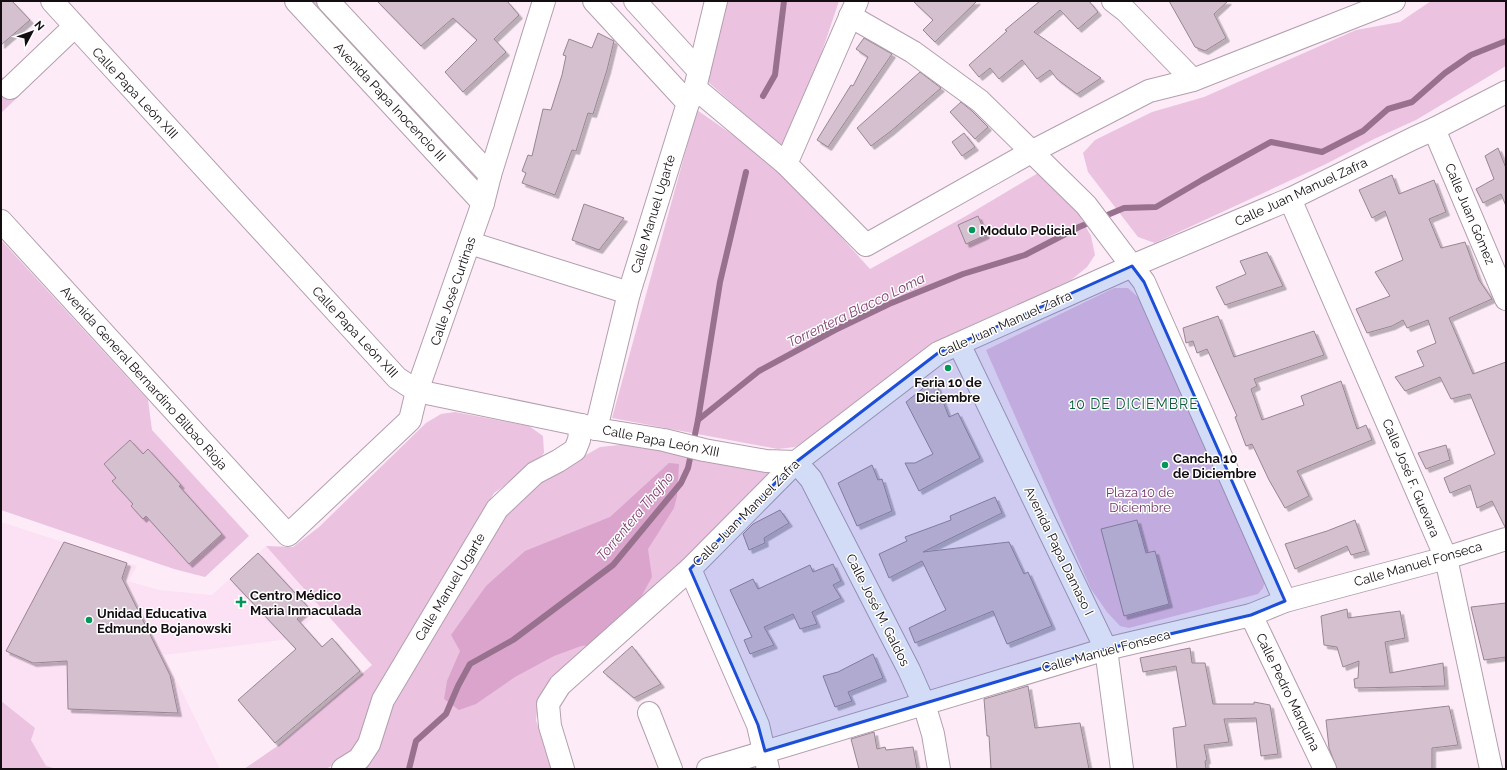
<svg xmlns="http://www.w3.org/2000/svg" width="1507" height="770" font-family="Raleway,sans-serif">
<style>
.built{fill:#fce0f4}
.green{fill:#ebc2e0}
.forest{fill:#daa4cc}
.lines{fill:none;stroke-linecap:round;stroke-linejoin:round}
.stream{stroke:#98718e;stroke-width:6}
.building{fill:#d5c0cf;stroke:#988593;filter:url(#shadow)}
.minor-casing{stroke:#b39fad;stroke-width:24}
.minor{stroke:#fff;stroke-width:22}
.marked{fill:#1d4ed8;fill-opacity:0.2;stroke:#1d4ed8;stroke-width:3;stroke-linejoin:round}
.poi-dot{fill:#009759;stroke:#fff;stroke-width:1.5}
.labels{text-anchor:middle;dominant-baseline:central;stroke-width:3;stroke-linejoin:round;paint-order:stroke}
.street-label{font-size:13px;fill:#130d11;stroke:#fff}
.poi-label{font-size:13px;font-weight:bold;fill:#130d11;stroke:#fff;text-anchor:start}
.park-label{font-size:13px;fill:#733365;stroke:#fff}
.water-label{font-size:14px;font-style:italic;fill:#7d3c6e;stroke:#fff}
.neighbourhood-label{font-size:14px;letter-spacing:1px;fill:#075e37;stroke:#fff}
</style>
<defs>
<filter id="shadow"><feDropShadow dx="3.5" dy="3.5" stdDeviation="0" flood-color="#0004"/></filter>
</defs>
<rect width="100%" height="100%" fill="#fdecf8"/>
<!-- built -->
<polygon class="built" points="1,522 137,566 128,581 159,590 212,595 266,546 323,609 288,639 164,655 220,769 57,769 46,766 31,740 35,728 1,701"/>
<!-- green -->
<g class="green">
<polygon points="308,1 319,1 452,145 446,151"/>
<polygon points="727,1 839,1 809,90 784,149 707,81"/>
<polygon points="1431,1 1506,1 1506,66 1416,120 1374,139 1326,164 1155,243 1138,237 1088,172 1083,153 1095,140 1152,112 1204,97 1356,30 1400,22"/>
<polygon points="3,77 20,95 1,113 1,79"/>
<polygon points="697,110 776,165 870,269 966,216 1043,170 1070,199 1091,236 1095,255 1087,267 1071,280 932,343 812,438 795,447 778,449 612,418"/>
<polygon points="1,240 148,400 152,430 249,536 205,577 174,569 1,510"/>
<polygon points="1114,288 1128,288 1140,299 1265,580 1263,588 1258,594 1129,628 1120,626 1107,612 1091,589 986,350"/>
<polygon points="455,412 529,426 543,436 544,453 535,464 494,493 394,665 355,750 342,760 326,769 244,769 276,747 372,665 266,546 293,547 319,527 426,423 441,414"/>
<polygon points="638,443 777,474 564,670 538,704 536,720 551,769 359,769 372,761 387,707 506,508 544,479 600,447"/>
<polygon points="1,701 35,728 31,740 46,766 57,769 1,769"/>
</g>
<!-- forest -->
<polygon class="forest" points="669,463 679,464 677,496 674,508 648,549 652,577 631,615 599,644 581,646 554,656 515,677 476,704 459,710 444,699 447,681 460,651 451,635 486,586 525,551 610,517"/>
<g class="lines">
<!-- stream -->
<g class="stream">
<polyline points="763,96 775,75 784,1"/>
<polyline points="698,420 759,371 835,330 889,304 963,274 1025,255 1079,227 1124,208 1156,207 1202,180 1271,142 1322,152 1363,131 1388,109 1412,102 1445,73 1471,55 1506,41"/>
<polyline points="409,769 416,741 446,714 458,686 470,664 513,640 613,565 681,483 688,468 698,420 720,282 746,172"/>
</g>
</g>
<!-- building -->
<g class="building">
<polygon points="1,1 12,1 30,20 1,45"/>
<polygon points="377,1 507,1 519,15 494,39 506,52 463,92 445,72 477,40 453,18 421,46"/>
<polygon points="913,1 977,1 935,42 923,30 933,20"/>
<polygon points="1040,1 1089,1 1098,12 1078,29 1060,10 1034,32 1101,78 1077,94 1057,79 1050,70 1037,79 1022,60 999,79 990,68 979,77 969,65 1007,31 1005,30"/>
<polygon points="1169,1 1228,1 1214,14 1226,38 1205,51 1195,47"/>
<polygon points="598,33 614,41 607,70 593,114 588,113 576,151 572,150 555,195 522,183 526,173 522,171 528,155 532,156 543,109 551,110 562,75 566,56 563,55 569,39 592,48"/>
<polygon points="864,38 892,54 828,147 817,140 851,85 853,86 868,57 856,49"/>
<polygon points="920,72 941,88 891,131 871,146 857,128"/>
<polygon points="961,102 972,111 988,127 975,139 950,112"/>
<polygon points="964,133 975,147 962,156 952,142"/>
<polygon points="1498,148 1506,168 1506,206 1501,194 1483,203 1476,189 1494,179 1485,156"/>
<polygon points="1392,175 1399,194 1434,180 1446,212 1429,219 1441,248 1465,242 1479,280 1492,299 1449,318 1473,374 1506,362 1506,527 1505,527 1492,501 1477,508 1470,485 1450,493 1444,478 1495,454 1470,394 1451,399 1440,377 1405,391 1395,377 1424,366 1417,351 1436,343 1428,320 1407,328 1403,320 1392,326 1367,333 1356,309 1390,296 1375,272 1403,260 1385,211 1372,218 1359,190"/>
<polygon points="584,204 624,218 599,250 572,240"/>
<polygon points="978,216 986,235 966,244 958,225"/>
<polygon points="1267,252 1283,286 1225,305 1216,287 1246,274 1240,261"/>
<polygon points="1218,316 1234,357 1314,331 1324,355 1254,379 1257,386 1251,389 1262,420 1304,405 1301,396 1341,381 1357,429 1366,425 1372,440 1297,471 1309,496 1285,508 1269,480 1252,444 1246,446 1235,417 1237,416 1207,349 1197,353 1193,341 1186,343 1183,328"/>
<polygon points="927,385 937,386 949,417 958,413 980,458 919,491 905,463 915,463 933,454 906,402"/>
<polygon points="130,440 143,454 148,449 181,485 179,486 222,534 189,564 146,516 143,519 131,506 133,504 112,481 116,478 104,464"/>
<polygon points="1446,445 1450,460 1426,469 1418,453"/>
<polygon points="872,465 878,480 882,479 892,511 857,526 838,483"/>
<polygon points="995,497 1002,513 923,552 1009,542 1024,574 1028,572 1052,626 1007,644 993,611 915,643 909,628 946,610 922,561 889,578 879,554 907,541 905,537 951,520 950,516"/>
<polygon points="780,510 789,523 764,538 765,543 749,550 743,534 753,524"/>
<polygon points="1137,520 1146,553 1155,551 1169,604 1124,616 1101,529"/>
<polygon points="1355,520 1366,551 1351,555 1347,546 1295,569 1285,544 1327,531"/>
<polygon points="64,542 127,563 122,578 170,675 178,713 68,709 67,661 33,663 6,651"/>
<polygon points="258,553 309,608 297,619 322,647 332,638 360,671 275,743 238,700 296,649 230,579"/>
<polygon points="833,564 841,581 833,585 841,598 812,612 817,624 800,629 793,614 764,627 774,645 750,654 744,640 752,637 730,590 753,579 758,589 810,565 813,572"/>
<polygon points="1506,603 1506,657 1484,660 1471,607"/>
<polygon points="1347,609 1348,618 1400,611 1405,638 1385,642 1390,673 1443,663 1445,686 1355,688 1354,679 1358,678 1359,661 1343,667 1337,647 1324,645 1321,616"/>
<polygon points="632,646 661,684 634,698 603,672"/>
<polygon points="1190,648 1192,663 1205,663 1213,704 1254,704 1254,702 1270,705 1278,754 1261,756 1256,718 1224,719 1229,742 1204,745 1207,760 1205,761 1206,769 1177,769 1173,728 1186,726 1176,666 1143,672 1140,658"/>
<polygon points="873,654 883,678 848,692 852,701 835,707 823,676 838,672"/>
<polygon points="1028,686 1035,728 1080,723 1089,769 991,769 989,736 987,736 984,699"/>
<polygon points="1449,706 1458,745 1432,748 1432,769 1337,769 1329,748 1326,720"/>
<polygon points="874,732 877,749 885,747 886,750 913,747 917,769 859,769 851,739"/>
</g>
<g class="lines">
<defs>
<g id="minor">
<polyline points="52,1 397,378 417,391 581,425 596,429 664,440 704,450 766,461 796,462"/>
<polyline points="296,1 483,203"/>
<polyline points="328,1 490,175"/>
<polyline points="594,1 688,103"/>
<polyline points="635,1 699,71"/>
<polyline points="1113,1 1126,11 1193,80"/>
<polyline points="850,16 913,52 980,101 1086,205 1144,282 1285,601"/>
<polyline points="10,88 74,27"/>
<polyline points="695,88 786,164 866,245 1031,152 1149,91 1193,80 1394,1"/>
<polyline points="1434,129 1506,299"/>
<polyline points="786,164 857,1"/>
<polyline points="1290,199 1446,558 1491,769"/>
<polyline points="1,221 288,535 410,420 417,391 483,203 490,175 544,1"/>
<polyline points="470,243 629,293"/>
<polyline points="959,344 1106,649 1122,769"/>
<polyline points="596,429 629,293 688,103 695,88 716,1"/>
<polyline points="796,462 811,479 909,670 924,704 933,734 939,769"/>
<polyline points="690,569 758,725 768,769"/>
<polyline points="1251,615 1325,769"/>
<polyline points="649,713 671,769"/>
<polyline points="343,769 359,759 369,744 383,700 497,509 535,473 558,461 575,450 579,440 581,425"/>
<polyline points="563,769 550,726 548,704 560,685 690,569 796,462 938,353 1132,266 1290,199 1414,138 1434,129 1506,92"/>
<polyline points="708,769 1106,649 1251,615 1285,601 1446,558 1506,539"/>
</g>
</defs>
<!-- minor casing -->
<use href="#minor" class="minor-casing"/>
<!-- minor -->
<use href="#minor" class="minor"/>
</g>
<!-- marked area -->
<path class="marked" d="M1132 266 1144 282 1285 601 1251 615 1106 649 765 751 758 725 690 569 796 462 938 353Z"/>
<!-- markers -->
<g class="poi-dot">
<circle cx="972" cy="230" r="4"/>
<circle cx="948" cy="368" r="4"/>
<circle cx="1165" cy="465" r="4"/>
<path d="M239 596h4v4h4v4h-4v4h-4v-4h-4v-4h4z"/>
<circle cx="89" cy="620" r="4"/>
</g>
<g class="labels">
<!-- street labels -->
<g class="street-label">
<text transform="translate(135 93) rotate(47)">Calle Papa León XIII</text>
<text transform="translate(390 102) rotate(47)">Avenida Papa Inocencio III</text>
<text transform="translate(1301 192) rotate(-25)">Calle Juan Manuel Zafra</text>
<text transform="translate(653 214) rotate(-73)">Calle Manuel Ugarte</text>
<text transform="translate(1470 214) rotate(67)">Calle Juan Gómez</text>
<text transform="translate(453 291) rotate(-71)">Calle José Curtinas</text>
<text transform="translate(1005 324) rotate(-24)">Calle Juan Manuel Zafra</text>
<text transform="translate(355 332) rotate(47)">Calle Papa León XIII</text>
<text transform="translate(144 378) rotate(48)">Avenida General Bernardino Bilbao Rioja</text>
<text transform="translate(661 441) rotate(11)">Calle Papa León XIII</text>
<text transform="translate(1411 478) rotate(67)">Calle José F. Guevara</text>
<text transform="translate(746 513) rotate(-45)">Calle Juan Manuel Zafra</text>
<text transform="translate(1059 551) rotate(64)">Avenida Papa Damaso I</text>
<text transform="translate(1418 564) rotate(-16)">Calle Manuel Fonseca</text>
<text transform="translate(450 587) rotate(-59)">Calle Manuel Ugarte</text>
<text transform="translate(878 610) rotate(63)">Calle José M. Galdos</text>
<text transform="translate(1106 651) rotate(-15)">Calle Manuel Fonseca</text>
<text transform="translate(1288 692) rotate(64)">Calle Pedro Marquina</text>
</g>
<!-- poi labels -->
<g class="poi-label">
<text x="980" y="230">Modulo Policial</text>
<text x="948" y="382" text-anchor="middle">Feria 10 de<tspan x="948" dy="15">Diciembre</tspan></text>
<text x="1173" y="458">Cancha 10<tspan x="1173" dy="15">de Diciembre</tspan></text>
<text x="250" y="595">Centro Médico<tspan x="250" dy="15">Maria Inmaculada</tspan></text>
<text x="97" y="613">Unidad Educativa<tspan x="97" dy="15">Edmundo Bojanowski</tspan></text>
</g>
<!-- park labels -->
<g class="park-label">
<text x="1140" y="492">Plaza 10 de<tspan x="1140" dy="15">Diciembre</tspan></text>
</g>
<!-- water labels -->
<g class="water-label">
<text transform="translate(856 310) rotate(-26)">Torrentera Blacco Loma</text>
<text transform="translate(635 516) rotate(-50)">Torrentera Thajho</text>
</g>
<!-- neighbourhood labels -->
<g class="neighbourhood-label">
<text x="1134" y="404">10 DE DICIEMBRE</text>
</g>
</g>
<!-- border -->
<rect width="1507" height="770" fill="none" stroke="#130d11" stroke-width="4"/>
<!-- north arrow -->
<g transform="translate(32 32) rotate(49)" stroke="#ffffff" stroke-width="3" paint-order="stroke">
<path d="M0-3L7 15L0 10L-7 15Z" fill="#130d11"/>
<text y="-6" font-size="11" font-weight="bold" text-anchor="middle" fill="#130d11">N</text>
</g>
</svg>
